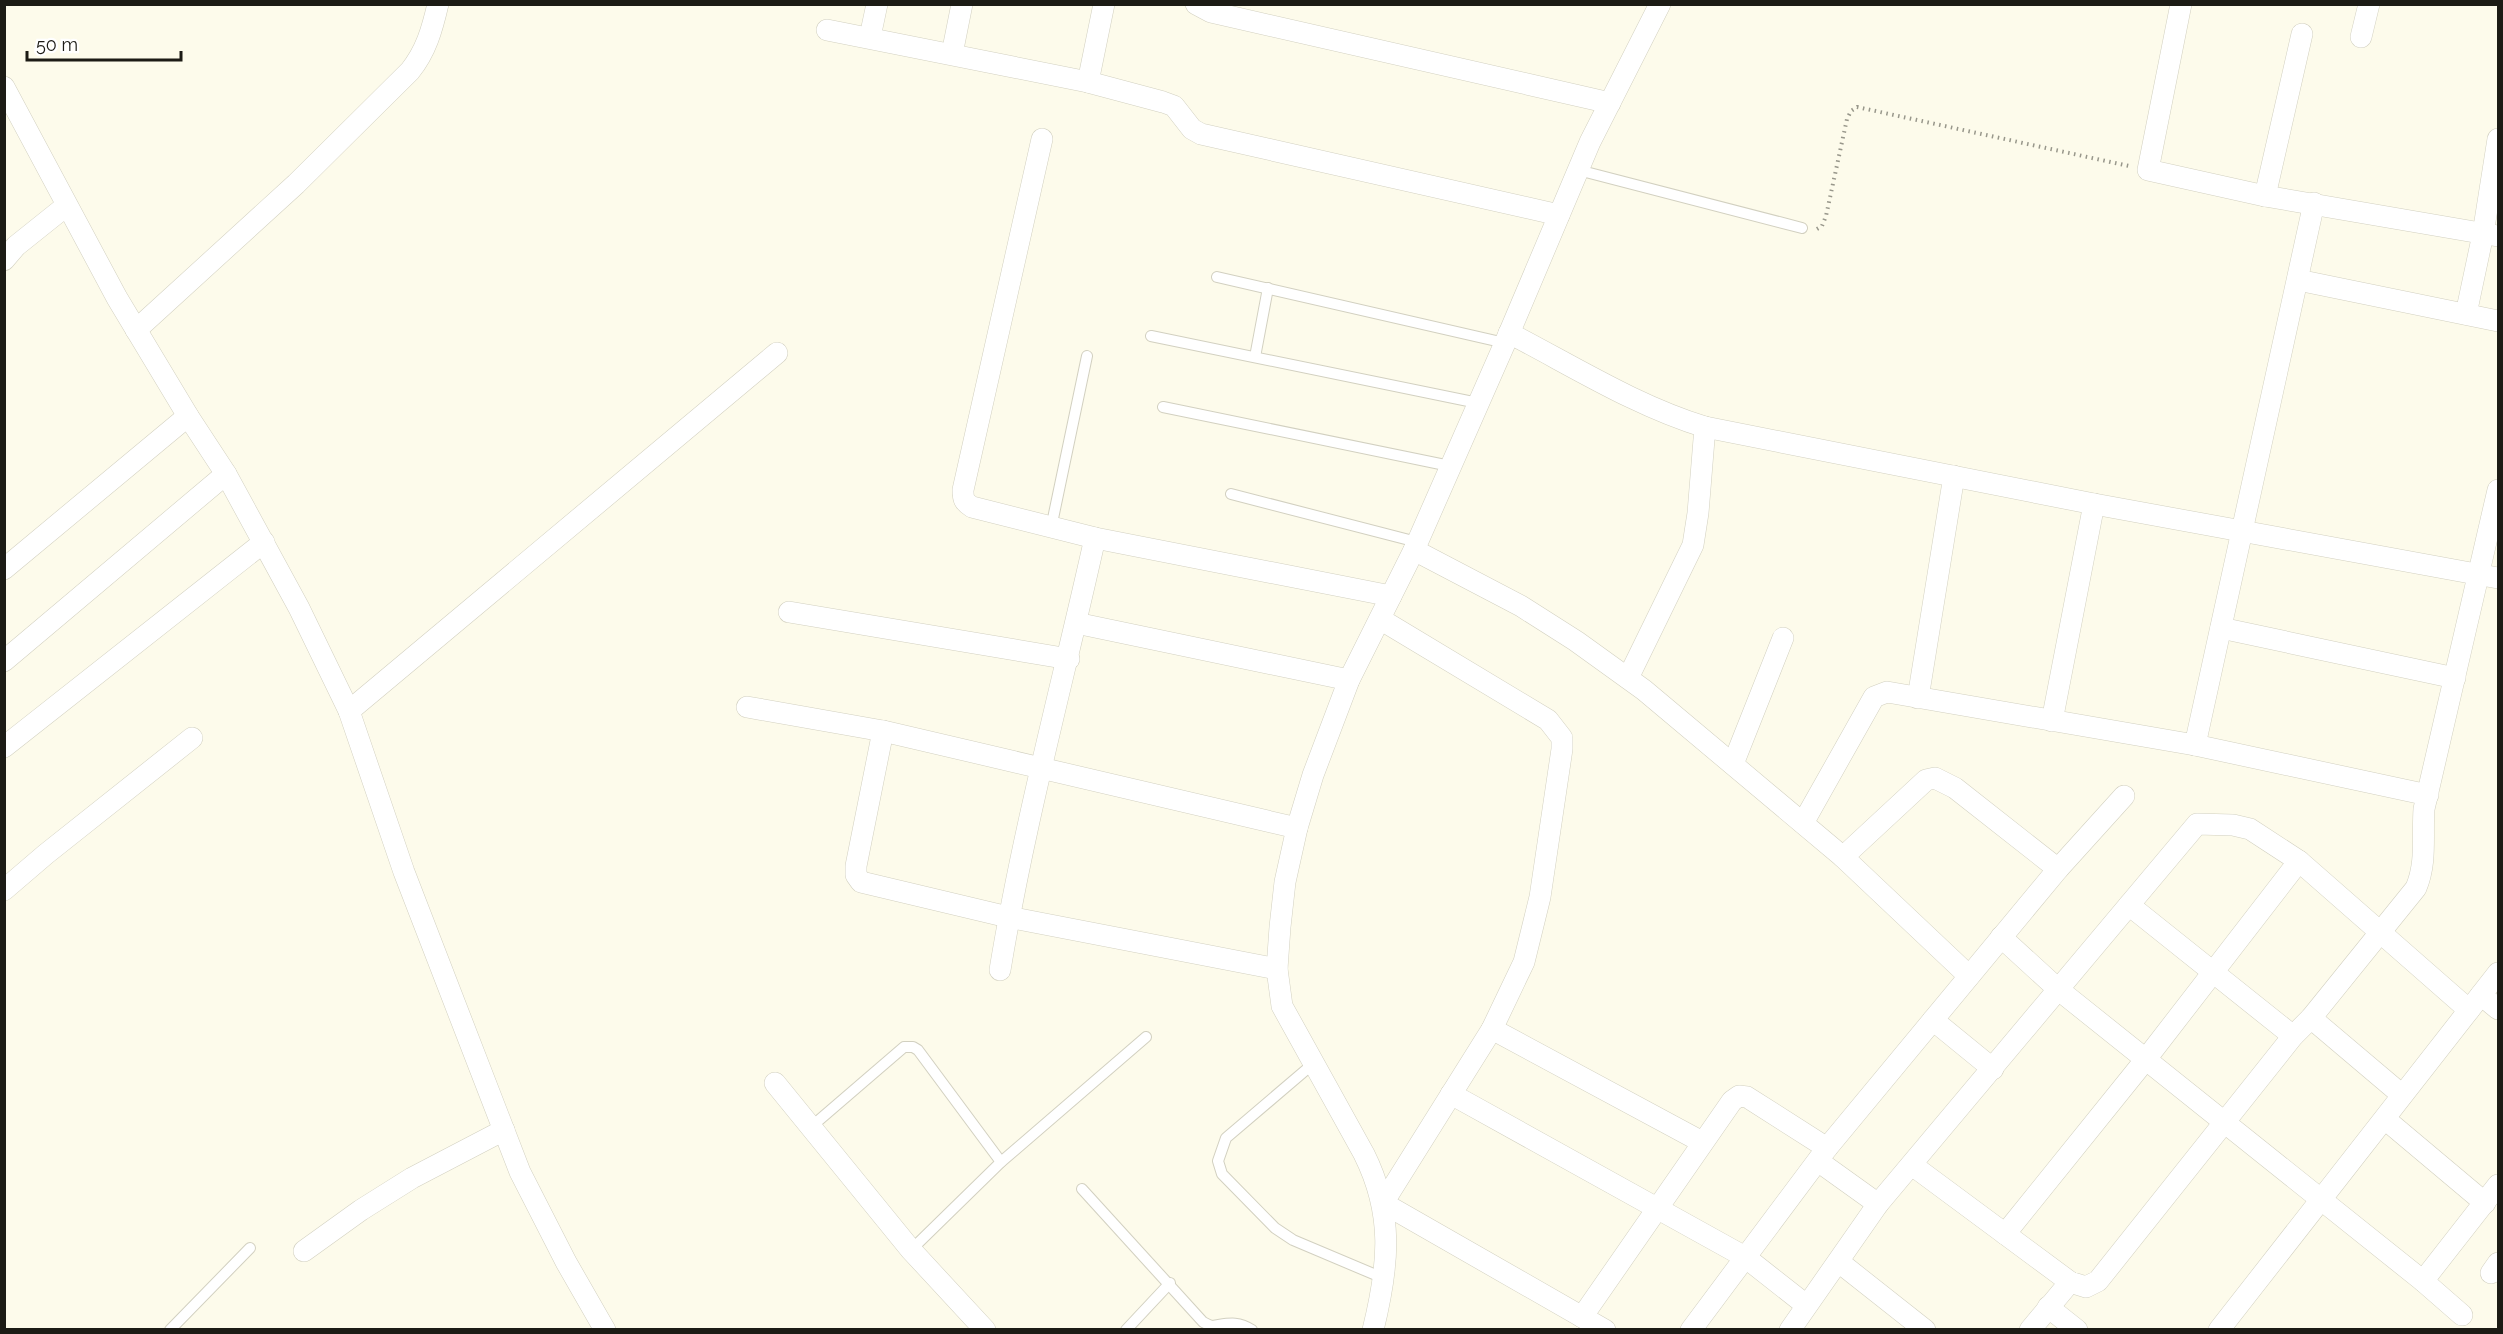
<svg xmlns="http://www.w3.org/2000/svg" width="2503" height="1334" font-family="Raleway,sans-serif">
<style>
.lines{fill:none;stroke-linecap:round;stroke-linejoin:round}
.lane-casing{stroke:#d2d0c0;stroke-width:12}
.street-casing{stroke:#d2d0c0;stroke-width:22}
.path{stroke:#98978b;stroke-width:4;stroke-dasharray:1.5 4.5;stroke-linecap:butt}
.lane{stroke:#fff;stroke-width:10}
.street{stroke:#fff;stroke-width:21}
</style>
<rect width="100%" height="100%" fill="#fdfbeb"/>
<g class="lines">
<defs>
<g id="lane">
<polyline points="1578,170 1802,228"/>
<polyline points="1217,277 1505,343"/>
<polyline points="1151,336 1478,403"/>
<polyline points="1255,357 1268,288"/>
<polyline points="1163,407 1450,466"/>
<polyline points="1231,494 1417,542"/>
<polyline points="1051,528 1087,356"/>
<polyline points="1314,1063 1226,1138 1218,1161 1222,1174 1275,1228 1293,1240 1383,1278"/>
<polyline points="811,1127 904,1047 913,1047 918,1050 1001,1162"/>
<path d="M1082 1189 1203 1322 1211 1326C1227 1324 1237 1320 1252 1330"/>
<polyline points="911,1250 1001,1162 1146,1037"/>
<polyline points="170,1330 250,1248"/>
<polyline points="1126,1330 1170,1283"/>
</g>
<g id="street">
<polyline points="1196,4 1211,12 1610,103"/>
<polyline points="2181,4 2148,170 2265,196 2498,236"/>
<polyline points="827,30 1088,82 1163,102 1174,106 1192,129 1201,134 1559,215"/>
<polyline points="870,37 877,4"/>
<polyline points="2361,37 2369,4"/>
<polyline points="952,54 962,4"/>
<polyline points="1088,82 1104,4"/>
<polyline points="4,87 117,298 188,416 226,474 299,608 349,711 404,872 520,1172 566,1262 605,1330"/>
<path d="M1042 139 963 490C963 499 964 502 972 507L1095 538 1391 596"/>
<polyline points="2265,196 2302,34"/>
<polyline points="4,260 16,246 66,206"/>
<polyline points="2298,280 2498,321"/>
<polyline points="2466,314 2483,234 2498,139"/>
<path d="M136 330 296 184 410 71C426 51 432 30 438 4"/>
<path d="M1509 333C1573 366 1636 406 1705 427L2094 504 2498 578"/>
<polyline points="1414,550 1521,606 1576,641 1644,690 1843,857 1969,976"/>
<polyline points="4,569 188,416"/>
<polyline points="789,612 1069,659"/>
<polyline points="1380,619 1548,720 1562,738 1562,749 1540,897 1524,962 1492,1029 1383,1203 1605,1330"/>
<polyline points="1076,623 1349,680"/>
<polyline points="2221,628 2455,678"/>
<polyline points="4,661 226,474"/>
<polyline points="1628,678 1693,545 1698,513 1705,427"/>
<polyline points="1918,698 1954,476"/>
<polyline points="747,707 883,731 1297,828"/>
<polyline points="349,711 777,353"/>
<polyline points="2052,721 2094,504"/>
<polyline points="883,731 856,866 856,875 861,882 1008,917 1277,969"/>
<polyline points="2195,745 2314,203"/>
<polyline points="4,747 264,542"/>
<polyline points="1733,764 1783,638"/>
<polyline points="1803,823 1874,697 1887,692 2195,745 2428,795"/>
<polyline points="1843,857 1926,780 1935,778 1955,788 2058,869"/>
<polyline points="4,890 46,854 192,738"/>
<polyline points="2129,905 2293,1036"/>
<polyline points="2001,937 2059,990 2423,1281 2462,1315"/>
<path d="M1000 970C1024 824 1063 682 1095 538"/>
<polyline points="2481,995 2498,1009"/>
<polyline points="2311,1018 2402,1095"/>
<polyline points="1933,1020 1993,1069"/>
<polyline points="1492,1029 1702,1142"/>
<polyline points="775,1083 911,1250 985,1330"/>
<polyline points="1451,1094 1745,1257 1806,1305"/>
<polyline points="2385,1119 2485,1203"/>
<polyline points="1818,1161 1878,1204"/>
<path d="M1912 1165 2070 1282 2086 1287 2098 1281 2293 1036 2311 1018 2416 888C2427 862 2422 836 2424 809L2498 490"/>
<polyline points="2005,1234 2146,1059 2299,861"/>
<polyline points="304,1251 361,1210 412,1178 504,1130"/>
<polyline points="1839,1262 1925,1330"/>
<polyline points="2491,1273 2498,1263"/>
<polyline points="2423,1281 2498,1185"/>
<polyline points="2048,1307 2077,1330"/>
<polyline points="1582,1317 1732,1101 1739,1096 1747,1097 1827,1148 2058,869 2124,796"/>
<path d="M1373 1330C1389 1265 1394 1214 1364 1154L1282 1006 1277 969 1280 927 1285 882 1297 828 1313 775 1349 680 1414 550 1505 343 1590 142 1660 4"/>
<polyline points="1691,1330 1827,1148"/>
<polyline points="1790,1330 1878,1204 2197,824 2233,825 2250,829 2299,861 2469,1010"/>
<polyline points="2030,1330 2070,1282"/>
<polyline points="2219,1330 2498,973"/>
</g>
</defs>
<!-- lane casing -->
<use href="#lane" class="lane-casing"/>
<!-- street casing -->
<use href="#street" class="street-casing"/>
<!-- path -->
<polyline class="path" points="1817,229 1822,226 1826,216 1847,119 1851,111 1857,107 2129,166"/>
<!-- lane -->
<use href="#lane" class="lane"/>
<!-- street -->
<use href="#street" class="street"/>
</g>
<!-- border -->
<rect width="2503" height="1334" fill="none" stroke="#1c1b15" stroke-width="12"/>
<!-- scale -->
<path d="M27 51v9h154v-9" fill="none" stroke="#1c1b15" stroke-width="3"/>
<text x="36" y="51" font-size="18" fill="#1c1b15" stroke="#ffffff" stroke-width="4.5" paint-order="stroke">50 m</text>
</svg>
